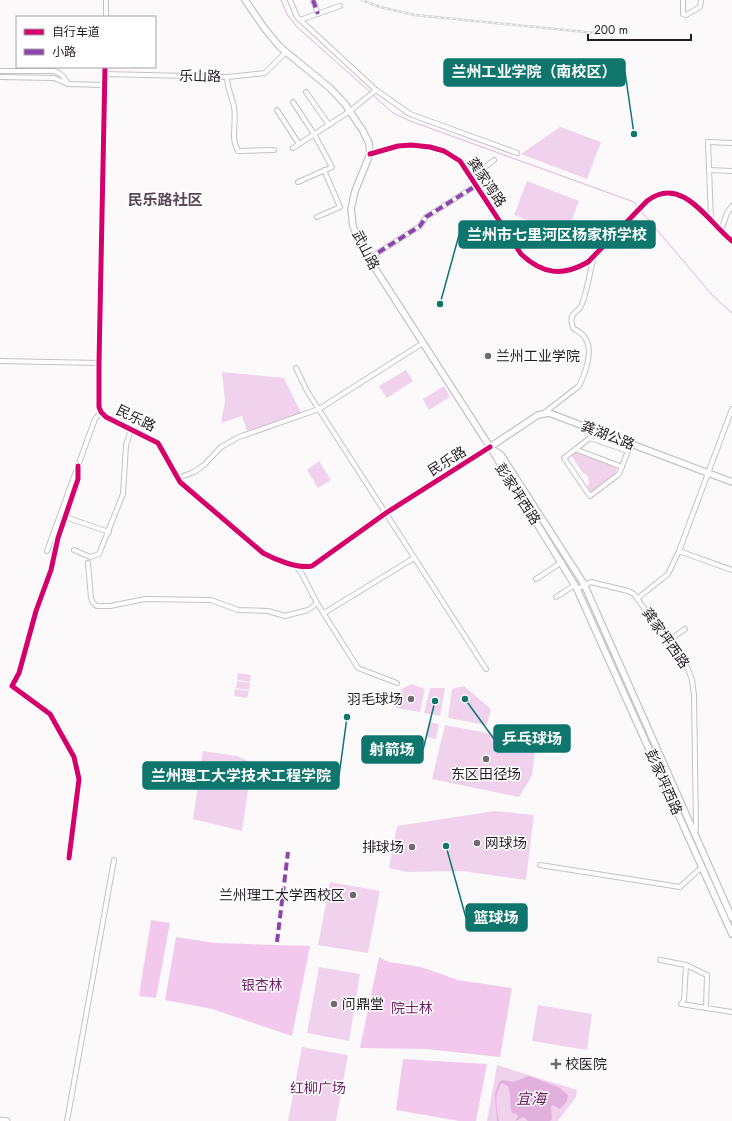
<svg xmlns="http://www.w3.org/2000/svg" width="732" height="1121" font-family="Jost,'Noto Sans SC',sans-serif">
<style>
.green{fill:#f0d2ec}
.forest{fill:#f2c9ec}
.water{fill:#e2b0dc}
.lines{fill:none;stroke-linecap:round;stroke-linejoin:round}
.stream{stroke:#e2b0dc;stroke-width:1}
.minor-casing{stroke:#c7c1c6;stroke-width:6}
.tertiary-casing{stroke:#c7c1c6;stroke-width:7}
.secondary-casing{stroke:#c7c1c6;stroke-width:8}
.minor{stroke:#fffefe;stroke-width:4}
.tertiary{stroke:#fffefe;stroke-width:5}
.secondary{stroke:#fffefe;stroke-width:5.5}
.rail-casing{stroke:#d7d6d7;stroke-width:2.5}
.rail{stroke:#fff;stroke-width:1;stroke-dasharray:3;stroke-linecap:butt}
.quiet{stroke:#8e44ad;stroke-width:4;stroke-dasharray:8 4;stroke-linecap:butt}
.cycleway-casing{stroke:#fff;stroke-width:8}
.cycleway{stroke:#d6006c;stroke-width:5}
.poi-dot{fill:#70696e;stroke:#fff;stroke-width:1.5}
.labels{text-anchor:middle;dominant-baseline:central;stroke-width:3;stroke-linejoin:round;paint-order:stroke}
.street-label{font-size:14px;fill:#241b22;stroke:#fff}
.poi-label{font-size:14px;fill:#241b22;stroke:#fff;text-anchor:start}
.park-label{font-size:14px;fill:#6d1b67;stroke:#fff}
.neighbourhood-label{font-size:15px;font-weight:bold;fill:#5a4757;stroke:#fff}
.water-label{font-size:15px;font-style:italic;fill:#630e5d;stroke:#fff}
.leader{fill:none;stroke:#0f766e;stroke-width:1.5}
.callout-dot{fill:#0f766e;stroke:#fff;stroke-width:1.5}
.callout{fill:#0f766e;stroke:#0f766e;stroke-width:1.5}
.callout-label{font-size:15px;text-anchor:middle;font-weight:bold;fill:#fff}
</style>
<rect width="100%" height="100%" fill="#fcf9fb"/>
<!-- green -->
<g class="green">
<polygon points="560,127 601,142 587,179 521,154"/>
<polygon points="527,181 579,201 566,236 514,215"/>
<polygon points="406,370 413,381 387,398 379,386"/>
<polygon points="222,372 284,378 301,413 247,431 242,416 221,423 225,401"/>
<polygon points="444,386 450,397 429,410 423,399"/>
<polygon points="576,452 617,468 614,477 591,493 587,487 589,484 588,476 582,472 571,455"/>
<polygon points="319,461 331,480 318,488 307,470"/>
<polygon points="238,673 251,675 250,682 237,680"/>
<polygon points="237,681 250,683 249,690 236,688"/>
<polygon points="411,684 425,689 420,712 396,708 402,689"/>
<polygon points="464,686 491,709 487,725 448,718 452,689"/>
<polygon points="430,688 445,688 440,716 424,713"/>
<polygon points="235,689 249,691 247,698 234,696"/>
<polygon points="429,722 439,724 436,739 426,737"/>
<polygon points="445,725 536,742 532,776 519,797 432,779"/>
<polygon points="203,751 237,756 252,763 242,831 193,819"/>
<polygon points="495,811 534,815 526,880 462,871 407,872 389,868 397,826"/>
<polygon points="330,882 380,891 368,953 318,945"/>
<polygon points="319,967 360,974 349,1041 307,1033"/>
<polygon points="538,1005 592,1014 587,1050 532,1041"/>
<polygon points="302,1047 348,1055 336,1121 288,1121"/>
<polygon points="497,1065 577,1090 576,1097 558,1121 487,1121"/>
</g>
<!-- forest -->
<g class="forest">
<polygon points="151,920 170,923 156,998 139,996"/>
<polygon points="176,937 215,943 310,946 292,1036 212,1009 165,1000"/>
<polygon points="379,957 389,962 421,967 458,980 512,988 500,1057 425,1049 360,1048"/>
<polygon points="403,1059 487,1064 476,1121 459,1121 396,1110"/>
</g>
<!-- water -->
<path class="water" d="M529 1076 558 1087 568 1095 567 1101 560 1109 553 1105 551 1107 552 1119 550 1121H528L524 1117 515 1121 518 1117 517 1114 512 1113C509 1104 512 1095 508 1086L502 1083C494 1092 496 1109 499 1121H497L495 1094 499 1082 503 1080 513 1082Z"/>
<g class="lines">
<!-- stream -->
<g class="stream">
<polyline points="281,0 288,16 297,27 370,92"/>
<polyline points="372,94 393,113 410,121 634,202 639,208"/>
<polyline points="641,211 713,296 732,313"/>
</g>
<defs>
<g id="minor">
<polyline points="290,0 297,17 376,90"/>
<polyline points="313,0 318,14"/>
<polyline points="683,0 683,14 686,15 700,7 701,0"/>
<polyline points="106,17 106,0"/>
<polyline points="300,20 340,6"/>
<path d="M105 67 99 363V407L101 412 106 417 158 443 180 482 263 553C276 560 298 569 312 566L386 513 490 447"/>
<path d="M0 71H54C62 73 64 78 68 84"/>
<polyline points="105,74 227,77 265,73 286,52"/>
<polyline points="0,77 54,78 68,84 104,85"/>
<path d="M227 77C227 89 232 96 234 107 237 122 230 138 238 151L274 150"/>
<polyline points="306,92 329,125"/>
<polyline points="293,102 314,134 332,167 298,182"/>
<polyline points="277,110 299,144"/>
<polyline points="293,148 350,111 376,90 410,114 517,153"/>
<path d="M370 154 398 146 411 145 430 147 444 151 460 161 521 254C542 274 562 277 588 262L647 201C682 174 708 222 732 241"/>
<polyline points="709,170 732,171"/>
<polyline points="468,172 476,166 484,168 494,160"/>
<polyline points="317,217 340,207 324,170"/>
<polyline points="711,219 708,142 732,143"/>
<polyline points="721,231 727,213 732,206"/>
<polyline points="368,259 420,226 426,217 477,185"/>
<polyline points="0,361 99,363"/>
<polyline points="296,368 307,391 486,669"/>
<path d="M544 413 579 386C585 374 594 350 585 338 583 333 577 331 573 328 568 312 576 315 581 306 587 293 590 271 594 256"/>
<polyline points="590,438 628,451 619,474 590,496 564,458 590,438 593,429"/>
<polyline points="575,449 622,467"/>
<polyline points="178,478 194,472 204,465 221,447 239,437 319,409 423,343"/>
<polyline points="65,517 109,532"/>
<polyline points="74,550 90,557 99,554 123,494 126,445 131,430"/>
<polyline points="47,551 95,419 101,412"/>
<polyline points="679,551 732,570"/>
<polyline points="88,563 91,598 93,603 97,606 110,606 145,599 211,600 238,610 268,611 285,616 308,610 317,603"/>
<polyline points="294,564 302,574 317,603 358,668 397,683"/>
<polyline points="536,579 562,562"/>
<polyline points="577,589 591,582 628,591 634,594 688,669 692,680 694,695 696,828 695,833"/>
<polyline points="556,597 575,585"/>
<polyline points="638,598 668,574 679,551 732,409"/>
<polyline points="324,613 414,558"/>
<polyline points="668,641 685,629"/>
<polyline points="69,858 79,779 74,757 50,714 12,686 19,673 36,611 51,570 58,538 78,479 78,466"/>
<polyline points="540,865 680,887 702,867"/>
<polyline points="660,960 686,965"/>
<polyline points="706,1008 707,975 686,965 684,1000 681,1004 732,1012"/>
<polyline points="67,1121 114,860"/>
</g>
<polyline id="tertiary" points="0,1120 7,1121"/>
<g id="secondary">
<polyline points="245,0 265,29 280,47 330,88 345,104 363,131 369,143 370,154 355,191 351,209 353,226 360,245 490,447 577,589 732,934"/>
<polyline points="490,447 538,415 549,413 732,482"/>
<polyline points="492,449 501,455 584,584 732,918"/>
</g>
</defs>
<!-- minor casing -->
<use href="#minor" class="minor-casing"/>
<!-- tertiary casing -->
<use href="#tertiary" class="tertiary-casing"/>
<!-- secondary casing -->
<use href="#secondary" class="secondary-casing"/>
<!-- minor -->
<use href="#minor" class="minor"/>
<!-- tertiary -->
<use href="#tertiary" class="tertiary"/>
<!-- secondary -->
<use href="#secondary" class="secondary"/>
<defs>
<polyline id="rail" points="362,0 380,7 415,15 595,33"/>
</defs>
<!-- rail casing -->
<use href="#rail" class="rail-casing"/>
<!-- rail -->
<use href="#rail" class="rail"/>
<!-- quiet -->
<g class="quiet">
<polyline points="313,0 318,14"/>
<polyline points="368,259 420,226 426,217 477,185"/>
<polyline points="277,942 288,852"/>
</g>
<defs>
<g id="cycleway">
<path d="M105 67 99 363V407L101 412 106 417 158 443 180 482 263 553C276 560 298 569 312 566L386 513 490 447"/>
<path d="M370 154 398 146 411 145 430 147 444 151 460 161 521 254C542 274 562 277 588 262L647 201C682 174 708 222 732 241"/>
<polyline points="69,858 79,779 74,757 50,714 12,686 19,673 36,611 51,570 58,538 78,479 78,466"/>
</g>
</defs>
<!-- cycleway casing -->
<use href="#cycleway" class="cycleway-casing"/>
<!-- cycleway -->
<use href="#cycleway" class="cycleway"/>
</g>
<!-- markers -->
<g class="poi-dot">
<circle cx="488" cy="356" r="4"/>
<circle cx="411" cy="699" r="4"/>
<circle cx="486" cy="759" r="4"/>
<circle cx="477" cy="843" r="4"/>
<circle cx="412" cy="847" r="4"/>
<circle cx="353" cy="895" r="4"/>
<circle cx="334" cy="1004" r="4"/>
<path d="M554 1058h4v4h4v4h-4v4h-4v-4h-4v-4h4z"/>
</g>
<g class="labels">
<!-- street labels -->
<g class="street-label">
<text transform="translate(200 76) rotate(1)">乐山路</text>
<text transform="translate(487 182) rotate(56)">龚家湾路</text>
<text transform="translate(366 250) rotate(63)">武山路</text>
<text transform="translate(136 418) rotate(26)">民乐路</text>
<text transform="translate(608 435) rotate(21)">龚湖公路</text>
<text transform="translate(447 461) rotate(-32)">民乐路</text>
<text transform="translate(518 494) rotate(57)">彭家坪西路</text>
<text transform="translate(666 638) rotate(55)">龚家坪西路</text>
<text transform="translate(664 782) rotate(66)">彭家坪西路</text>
</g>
<!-- poi labels -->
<g class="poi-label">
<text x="496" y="356">兰州工业学院</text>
<text x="403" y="699" text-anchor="end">羽毛球场</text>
<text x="486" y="774" text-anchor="middle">东区田径场</text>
<text x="485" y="843">网球场</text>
<text x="404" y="847" text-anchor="end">排球场</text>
<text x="345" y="895" text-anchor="end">兰州理工大学西校区</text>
<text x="342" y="1004">问鼎堂</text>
<text x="565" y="1064">校医院</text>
</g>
<!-- park labels -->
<g class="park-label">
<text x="262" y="985">银杏林</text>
<text x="412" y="1008">院士林</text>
<text x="318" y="1088">红柳广场</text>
</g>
<!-- neighbourhood labels -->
<g class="neighbourhood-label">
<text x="165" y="200">民乐路社区</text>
</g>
<!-- water labels -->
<g class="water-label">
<text x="531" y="1099">宜海</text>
</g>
</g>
<!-- callouts -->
<path class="leader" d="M634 134L625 72M440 304L459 235M465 699L494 739M435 701L423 750M347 717L339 776M446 846L466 918"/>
<g class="callout-dot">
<circle cx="634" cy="134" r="4"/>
<circle cx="440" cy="304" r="4"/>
<circle cx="465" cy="699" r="4"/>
<circle cx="435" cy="701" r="4"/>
<circle cx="347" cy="717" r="4"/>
<circle cx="446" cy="846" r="4"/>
</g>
<g class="callout">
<rect x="444" y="59" width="181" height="27" rx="4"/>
<rect x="459" y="221" width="196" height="27" rx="4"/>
<rect x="494" y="725" width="76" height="27" rx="4"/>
<rect x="362" y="736" width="61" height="27" rx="4"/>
<rect x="143" y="762" width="196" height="27" rx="4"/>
<rect x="466" y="904" width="61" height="27" rx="4"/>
</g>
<g class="callout-label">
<text x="534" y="77">兰州工业学院（南校区）</text>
<text x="557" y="240">兰州市七里河区杨家桥学校</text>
<text x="532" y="744">乒乓球场</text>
<text x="392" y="755">射箭场</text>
<text x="241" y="781">兰州理工大学技术工程学院</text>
<text x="496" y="923">篮球场</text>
</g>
<!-- legend -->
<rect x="16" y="16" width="140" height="52" fill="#ffffff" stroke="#a7a4a7"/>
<rect x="24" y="29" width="20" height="6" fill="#d6006c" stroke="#a7a4a7"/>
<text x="52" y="36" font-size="12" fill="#241b22">自行车道</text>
<rect x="24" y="49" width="20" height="6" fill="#8e44ad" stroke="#a7a4a7"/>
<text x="52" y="56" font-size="12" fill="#241b22">小路</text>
<!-- scale -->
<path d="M588 34v6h103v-6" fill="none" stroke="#241b22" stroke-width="2"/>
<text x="594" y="34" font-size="12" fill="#241b22" stroke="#ffffff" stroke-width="3" paint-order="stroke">200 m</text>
</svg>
